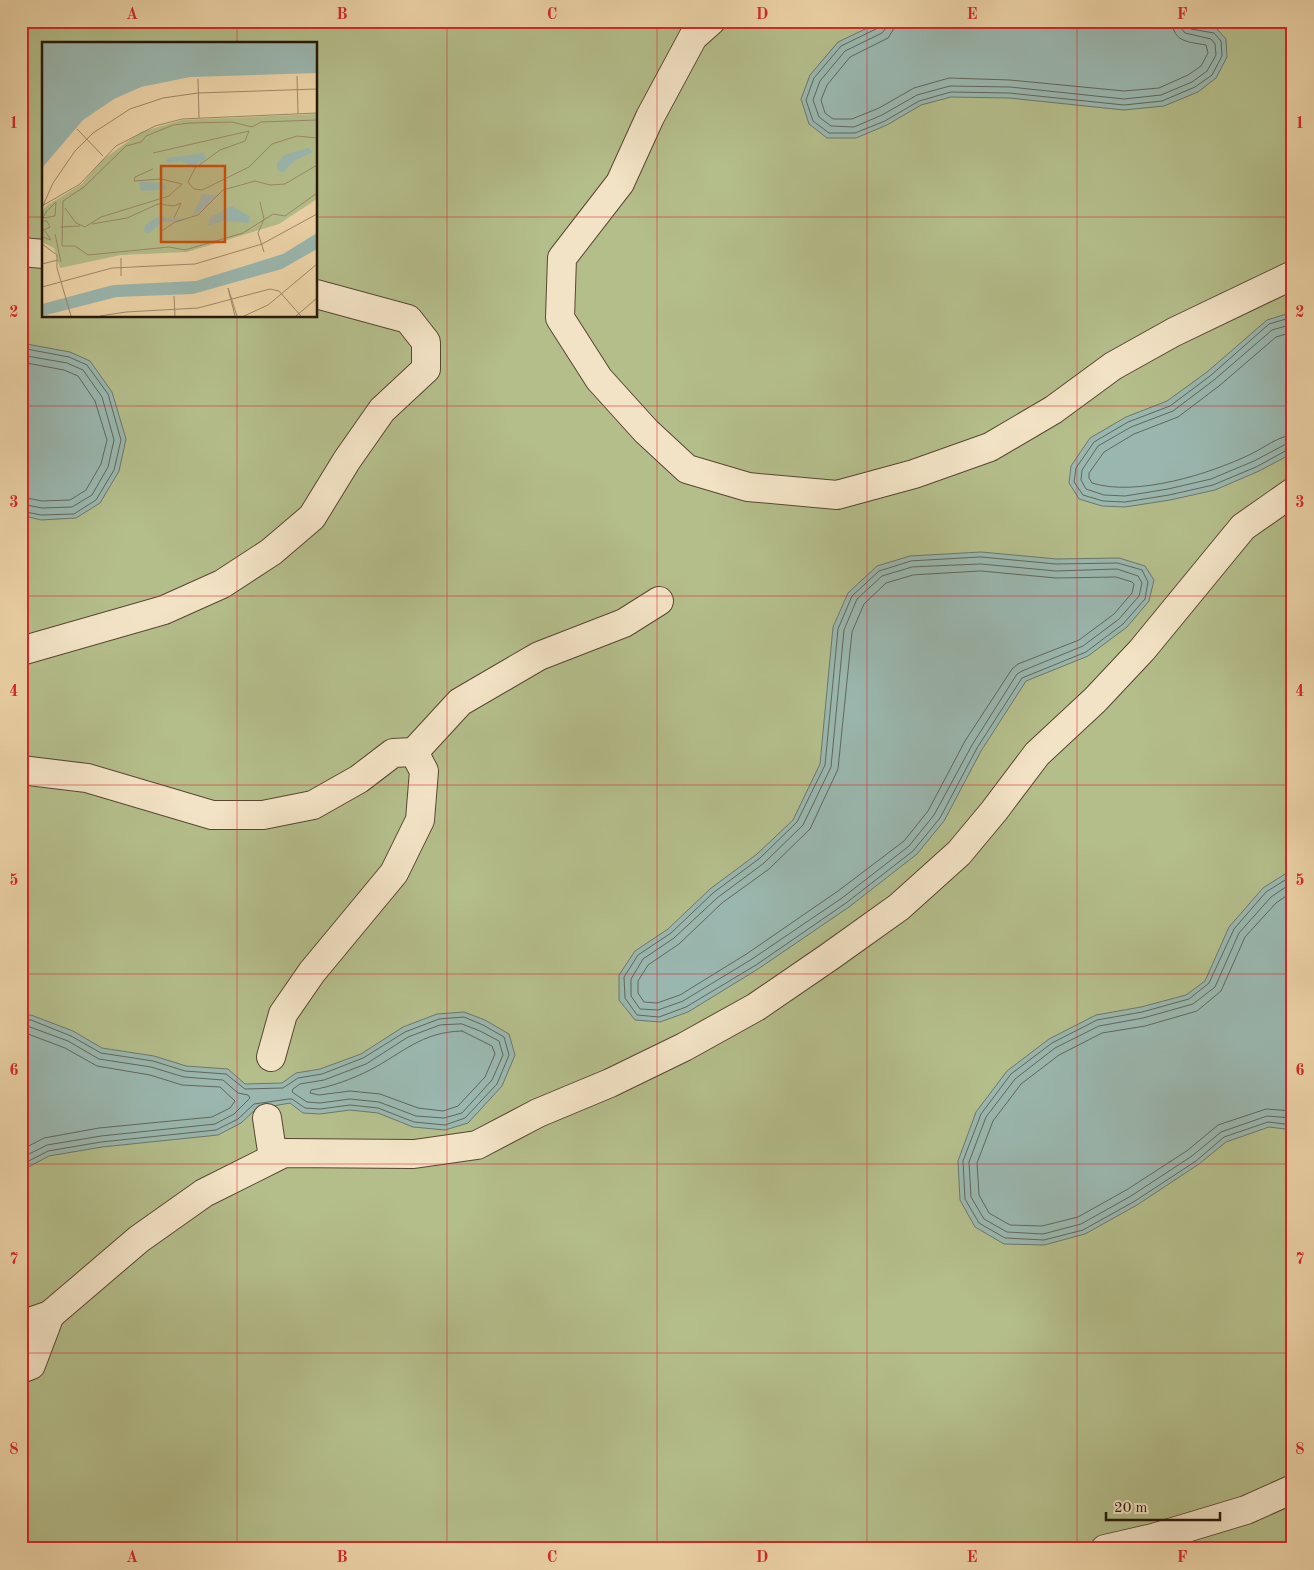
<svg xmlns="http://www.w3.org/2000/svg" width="1314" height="1570" font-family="'Old Standard TT',serif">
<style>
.green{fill:#b4be8b;stroke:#6e6a4a;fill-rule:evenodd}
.water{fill:#9ab7af;stroke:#6c776d}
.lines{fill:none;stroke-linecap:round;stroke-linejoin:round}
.shore{stroke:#60675c;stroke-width:1}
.minor-casing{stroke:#584631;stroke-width:30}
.minor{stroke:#f3e3c6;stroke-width:28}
.grid{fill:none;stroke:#d62828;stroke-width:1;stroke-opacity:0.55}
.inset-road{fill:none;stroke:#9e8868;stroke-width:1}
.view{fill:#cb4f0c;fill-opacity:0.15;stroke:#cb4f0c;stroke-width:2.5}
.inset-edge{fill:none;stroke:#271709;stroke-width:2.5}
.neatline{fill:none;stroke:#d62828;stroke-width:2}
.grid-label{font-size:16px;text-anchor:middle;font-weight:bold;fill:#d62828}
</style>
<rect width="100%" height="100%" fill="#edd4a8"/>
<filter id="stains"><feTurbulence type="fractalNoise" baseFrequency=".004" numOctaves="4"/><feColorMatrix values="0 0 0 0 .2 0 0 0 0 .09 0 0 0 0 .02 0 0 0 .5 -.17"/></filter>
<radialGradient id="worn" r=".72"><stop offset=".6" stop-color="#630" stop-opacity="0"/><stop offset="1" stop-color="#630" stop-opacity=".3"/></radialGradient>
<!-- green -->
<path class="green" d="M21 21H1293V1549H21ZM44 44H316V316H44Z"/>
<!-- water -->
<g class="water">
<polygon points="882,21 1184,21 1216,28 1226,39 1227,57 1216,78 1198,92 1164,106 1124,110 1009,98 951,97 921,105 887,125 856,138 827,138 809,124 801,99 810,75 838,42"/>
<polygon points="1293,312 1293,453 1259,471 1215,490 1170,500 1125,507 1102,506 1079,499 1069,483 1071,466 1090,438 1126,417 1167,401 1207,372 1267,320"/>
<polygon points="21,343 70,352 90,361 112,392 126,439 119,471 100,503 76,518 41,520 21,515"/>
<polygon points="981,552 1057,559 1119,558 1145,566 1154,580 1149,601 1127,627 1088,656 1026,681 981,751 944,821 917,854 849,907 758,969 688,1012 660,1022 635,1020 619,1000 619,975 635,951 668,929 710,889 757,854 793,820 820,764 833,627 848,593 877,566 910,556"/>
<polygon points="1293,869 1293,1130 1269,1127 1226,1142 1199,1164 1137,1205 1085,1234 1044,1245 1004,1244 975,1227 960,1200 958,1161 976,1112 1007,1071 1049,1039 1096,1015 1141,1007 1186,995 1205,981 1229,927 1263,888"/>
<polygon points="464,1012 485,1020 509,1034 515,1055 502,1086 468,1123 445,1130 413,1127 378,1113 350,1110 320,1114 303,1113 290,1103 256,1109 241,1123 218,1135 102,1147 49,1156 21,1171 21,1015 31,1015 73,1031 102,1048 154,1056 186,1066 228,1069 245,1084 282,1083 296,1073 320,1069 361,1054 403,1027 437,1014"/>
</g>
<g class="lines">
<!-- shore -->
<g class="shore">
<polyline points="881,21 878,28 841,46 814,78 806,100 813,121 829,133 855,133 885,121 919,101 951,92 1009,93 1124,105 1162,101 1195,87 1212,75 1222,56 1221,41 1214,33 1191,29 1187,26 1186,21"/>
<polyline points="887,21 886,28 882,33 845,51 820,81 813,100 819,117 831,126 854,127 882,115 917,95 950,86 1010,87 1124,99 1161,95 1192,82 1207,71 1216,55 1215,44 1211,39 1185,33 1181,28 1180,21"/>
<path d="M894 21 893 30 888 38 850 57 827 85 821 100 825 113 833 119H852L879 108 914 88 949 78 1010 80 1124 91 1159 88 1188 75 1201 66 1208 53 1206 45C1190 42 1173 43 1172 21"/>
<polyline points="1293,317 1269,324 1210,376 1170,406 1128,422 1094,442 1076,468 1074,482 1083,495 1103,501 1125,502 1169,495 1213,485 1256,467 1289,449 1293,449"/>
<polyline points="1293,324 1272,330 1214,380 1173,411 1131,427 1098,446 1082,470 1081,480 1086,489 1104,495 1125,496 1168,489 1211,479 1254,461 1286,444 1293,443"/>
<path d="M1293 332 1276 337 1219 386 1178 417 1134 434 1104 452 1089 473V478L1092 483C1136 497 1210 474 1251 454 1264 448 1278 436 1293 435"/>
<polyline points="21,348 69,357 87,365 108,394 121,440 114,470 96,500 74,514 41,515 21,511"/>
<polyline points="21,355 67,363 83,370 102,397 114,440 108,467 92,495 72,507 42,508 21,504"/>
<polyline points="21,362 64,370 78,376 95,401 107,440 101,464 86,490 70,500 42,501 21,497"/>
<polygon points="981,557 1056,564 1118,563 1142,570 1148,582 1145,599 1123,624 1086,652 1022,678 977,748 940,818 913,851 846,903 756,965 686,1007 659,1017 637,1015 625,998 624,977 638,955 671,933 713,893 760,858 797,822 825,765 838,629 852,596 879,571 911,561"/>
<polygon points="981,564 1056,571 1117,569 1138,576 1142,583 1139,596 1119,619 1083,646 1022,671 1017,674 972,745 934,815 909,846 842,898 752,959 683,1001 658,1010 640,1009 631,996 631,979 643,959 674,938 717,898 764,863 803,825 831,767 844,630 857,599 882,576 912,567"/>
<polygon points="981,571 1056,578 1116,577 1132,582 1134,584 1132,593 1114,614 1079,640 1018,664 1012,669 965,741 928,811 904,841 838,891 748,953 680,995 657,1003 644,1002 638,993 638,981 648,965 679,944 722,903 769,869 810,829 838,769 852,632 864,604 886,583 913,575"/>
<polyline points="1293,875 1266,892 1234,929 1209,983 1189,999 1142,1012 1097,1020 1052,1043 1011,1074 981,1114 963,1161 965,1199 979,1223 1005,1238 1044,1240 1083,1230 1135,1201 1196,1161 1224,1137 1268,1122 1293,1125"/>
<polyline points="1293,882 1271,897 1239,933 1215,987 1193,1004 1143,1018 1099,1026 1055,1048 1015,1079 986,1117 969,1162 971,1197 984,1219 1007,1232 1043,1234 1081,1224 1131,1196 1192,1156 1221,1132 1267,1116 1293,1118"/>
<polyline points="1293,891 1276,903 1245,937 1221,991 1197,1011 1145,1026 1102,1033 1059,1055 1021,1084 993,1121 977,1163 979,1195 989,1213 1010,1225 1042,1226 1078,1217 1128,1189 1188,1150 1218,1125 1266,1109 1293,1111"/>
<polyline points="21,1020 31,1020 71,1036 101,1053 153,1061 185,1071 226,1074 245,1089 283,1088 298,1078 322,1074 363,1058 405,1032 439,1019 464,1017 483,1025 504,1037 509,1055 497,1084 465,1118 445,1125 414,1122 378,1108 350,1105 320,1109 305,1108 292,1099 289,1099 254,1104 238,1119 216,1130 101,1142 48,1151 21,1165"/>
<polygon points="462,1024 480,1031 499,1041 503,1055 492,1080 462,1113 444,1118 416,1116 379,1102 350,1099 320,1103 307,1102 292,1092 293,1089 300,1084 324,1080 366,1064 408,1037 440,1025"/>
<polyline points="21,1026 30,1027 68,1041 99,1059 151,1067 184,1077 223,1080 238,1093 248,1095 250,1098 234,1114 215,1124 101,1136 47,1145 21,1158"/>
<path d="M462 1031 492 1046 495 1054 485 1077 458 1106 443 1111 418 1108 380 1094 350 1091 319 1095 310 1093 311 1090C331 1087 352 1079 370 1070 403 1053 421 1032 462 1031Z"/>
<polyline points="21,1034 28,1034 65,1048 97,1066 150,1075 182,1085 220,1087 235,1101 230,1108 212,1117 99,1128 44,1138 21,1150"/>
</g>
<defs>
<g id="minor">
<polyline points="711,21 693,37 650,117 620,183 562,258 560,318 599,379 646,431 687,469 748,487 837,495 914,474 990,447 1053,410 1113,366 1174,332 1293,275"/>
<polyline points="21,252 44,254"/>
<polyline points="21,651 164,610 222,584 271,552 312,517 347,460 382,410 426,369 426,342 408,319 316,294"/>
<polyline points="414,752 460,702 539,656 624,623 659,601"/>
<polyline points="21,770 87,778 212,815 263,815 313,805 359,779 393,753 414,752 424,771 420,820 394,873 312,972 283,1014 271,1057"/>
<polyline points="267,1118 273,1158"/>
<polyline points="21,1325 50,1315 139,1239 204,1193 284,1153 414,1154 477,1145 538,1113 610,1083 684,1047 756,1007 829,957 899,907 959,853 994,811 1037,754 1095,700 1142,650 1243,527 1293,492"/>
<polyline points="21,1369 31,1365 50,1315"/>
<polyline points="1105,1549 1153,1538 1246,1510 1293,1489"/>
</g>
</defs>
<!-- minor casing -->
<use href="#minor" class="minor-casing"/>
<!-- minor -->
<use href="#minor" class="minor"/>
</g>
<!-- grid -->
<path class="grid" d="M237 21V44M447 21V1549M657 21V1549M867 21V1549M1077 21V1549M21 217H44M316 217H1293M237 316V1549M21 406H1293M21 596H1293M21 785H1293M21 974H1293M21 1164H1293M21 1353H1293"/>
<!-- overview -->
<g transform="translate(42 42)">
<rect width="275" height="275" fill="#edd4a8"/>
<path d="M275 72V157L237 182 145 210 79 213 18 226 12 206 0 200V169L4 164 40 142 59 119 99 90 140 78Z" fill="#b4be8b"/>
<path d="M0 1H275V31L148 35 99 45 72 57 41 78 0 126ZM267 106 271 110 252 119 242 130 235 128V121L242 113ZM162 111 164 116 151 125 139 119 123 121 126 116ZM97 140 122 141 125 147 99 149ZM161 152 175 153 163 166 150 174ZM189 164 208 174 207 181 180 179 166 184 168 176ZM117 174 131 177 144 176 141 179 121 180 107 191 102 190 103 183ZM275 191V207L240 227 151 252 75 255 0 274V262L71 243 154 239 241 212Z" fill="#9ab7af"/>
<path class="inset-road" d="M255 34 256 72M156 37 157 76M275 78 219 80 210 85 190 80 148 81 131 83 104 94 99 100 84 104 42 145 21 159 20 204H33L46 213 127 205 143 208 201 191 231 172 243 174 275 151M35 87 61 114M111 111 207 89 203 99 178 108 153 126 146 140 152 147 160 148 207 125 230 102 255 94 275 96M14 160 13 174 1 176 4 170ZM218 160 222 177 216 191 222 210M0 164 38 142 74 104 113 84 140 77 275 71M0 166 11 141 33 109 51 91 88 67 121 56 156 51 275 47M23 166 34 181 43 185 59 175 127 154 140 142 119 137 92 139 93 135 111 127M0 179H5L8 185 0 189M50 182 85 176 116 162 132 164 139 161 132 176M18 185 38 184M118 190 133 180 156 173 181 148 213 139 228 143 243 142 275 123M13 192 19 220M0 195 9 198 3 189M0 202 15 213V226L29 274M79 216V234M0 222 16 218M0 245 70 226 153 222 220 202 275 172M132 254 133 274M58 274 84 270 156 266 228 247 237 249 259 274M193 274 186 246 195 274M202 274 226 263 275 222M254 274 275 256"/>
<path class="view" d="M119 124H183V200H119Z"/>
<rect width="275" height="275" class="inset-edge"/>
</g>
<!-- margin -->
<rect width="1314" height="1570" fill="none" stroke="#edd4a8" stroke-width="55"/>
<!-- scale -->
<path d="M1106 1512v8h114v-8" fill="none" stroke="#271709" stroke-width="2.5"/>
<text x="1114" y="1512" font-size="15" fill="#271709" stroke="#f3e3c6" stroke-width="4" paint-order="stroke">20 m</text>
<rect x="28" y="28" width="1258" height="1514" class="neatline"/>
<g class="grid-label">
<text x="132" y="19">A</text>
<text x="342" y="19">B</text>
<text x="552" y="19">C</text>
<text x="762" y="19">D</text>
<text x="972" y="19">E</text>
<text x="1182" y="19">F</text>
<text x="14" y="128">1</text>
<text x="1300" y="128">1</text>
<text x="14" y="317">2</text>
<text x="1300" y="317">2</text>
<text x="14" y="507">3</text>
<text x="1300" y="507">3</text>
<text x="14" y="696">4</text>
<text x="1300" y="696">4</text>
<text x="14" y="885">5</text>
<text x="1300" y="885">5</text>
<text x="14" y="1075">6</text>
<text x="1300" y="1075">6</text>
<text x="14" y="1264">7</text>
<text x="1300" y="1264">7</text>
<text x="14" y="1454">8</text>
<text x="1300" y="1454">8</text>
<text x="132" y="1562">A</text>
<text x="342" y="1562">B</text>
<text x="552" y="1562">C</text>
<text x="762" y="1562">D</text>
<text x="972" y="1562">E</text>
<text x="1182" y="1562">F</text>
</g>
<rect width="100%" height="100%" filter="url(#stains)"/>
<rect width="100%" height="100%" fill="url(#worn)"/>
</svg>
